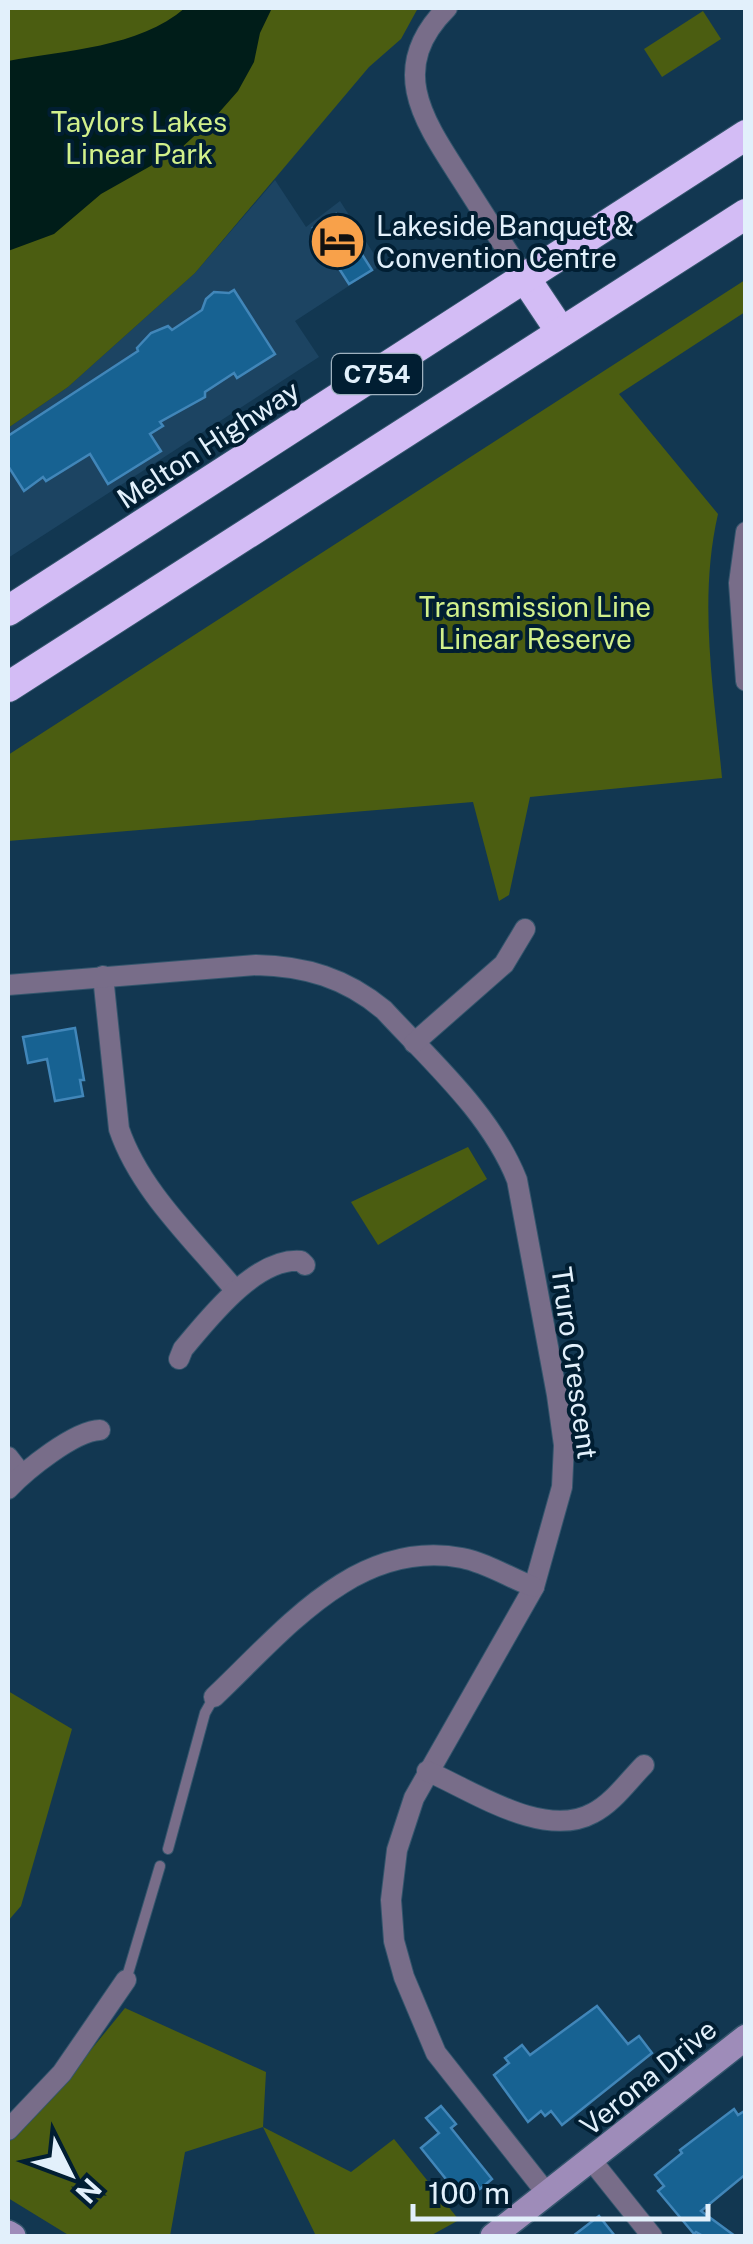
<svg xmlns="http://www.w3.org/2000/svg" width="753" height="2244" font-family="'Public Sans',sans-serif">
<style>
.built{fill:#1c4462}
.green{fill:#4b5d11}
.water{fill:#001d19}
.building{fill:#176292;stroke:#4186b9;stroke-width:2.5}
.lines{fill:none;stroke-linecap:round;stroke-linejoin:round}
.lane-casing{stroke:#33556c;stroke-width:12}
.street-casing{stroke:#33556c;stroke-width:22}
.secondary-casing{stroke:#33556c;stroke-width:28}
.highway-casing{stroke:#33556c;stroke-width:32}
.lane{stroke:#786d89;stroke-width:10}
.street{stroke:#786d89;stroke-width:20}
.secondary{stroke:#9e8cb9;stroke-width:25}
.highway{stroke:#d3bcf5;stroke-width:30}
.labels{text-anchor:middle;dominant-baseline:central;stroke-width:8;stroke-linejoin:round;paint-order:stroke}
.shield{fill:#011e32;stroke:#9eb1bf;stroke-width:2.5}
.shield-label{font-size:25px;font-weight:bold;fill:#e2f0fb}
.park-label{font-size:28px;fill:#d1f08b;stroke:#011e32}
.poi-label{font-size:28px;fill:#e2f0fb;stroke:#011e32;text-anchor:start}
.street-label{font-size:28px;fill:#e2f0fb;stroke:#011e32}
</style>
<rect width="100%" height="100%" fill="#123751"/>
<!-- built -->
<polygon class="built" points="275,180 306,227 340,201 381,265 295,321 319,357 8,558 8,428 68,387 195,273"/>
<!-- green -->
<g class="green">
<polygon points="8,8 418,8 401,39 369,67 195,273 68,387 8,428"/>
<polygon points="703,11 721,39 662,77 644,49"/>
<path d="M745 280V312L619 394 718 514C698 601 714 691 722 778L530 797 509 895 499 901 473 802 8 841V755Z"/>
<polygon points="468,1147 487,1179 378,1245 351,1202"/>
<polygon points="8,1691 72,1729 21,1906 8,1921"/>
<polygon points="125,2008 266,2072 263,2127 351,2172 394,2139 459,2220 430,2236 316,2236 263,2127 185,2152 170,2236 70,2236 8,2198 8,2143 59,2089"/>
</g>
<!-- water -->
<path class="water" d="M185 8H272L260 33 254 62 238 91 216 116 179 150 101 194 54 234 8 251V61C64 50 139 48 185 8Z"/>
<!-- building -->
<g class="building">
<polygon points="336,214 372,270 349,284 313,228"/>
<polygon points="234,290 275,354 237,378 234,373 205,392 205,397 160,422 163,426 150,434 161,451 108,484 90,454 46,481 43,477 24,491 8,466 8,436 138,351 137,348 151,333 168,326 172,330 202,310 206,299 214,292 229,293"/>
<polygon points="75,1028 84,1080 80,1080 83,1096 55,1101 47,1059 28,1063 23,1037"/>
<polygon points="597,2006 628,2044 639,2036 652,2053 562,2125 551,2111 545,2116 541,2111 528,2122 494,2075 509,2063 505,2058 522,2045 530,2055"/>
<polygon points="441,2106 456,2124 451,2128 492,2179 480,2189 476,2183 458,2194 421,2148 439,2133 426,2118"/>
<polygon points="734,2109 738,2115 746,2110 746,2174 701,2211 735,2236 703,2236 696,2232 694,2234 658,2191 664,2186 655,2175 682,2153 680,2150"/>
<polygon points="599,2216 615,2236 573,2236"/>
</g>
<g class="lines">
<defs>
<g id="lane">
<polyline points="168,1849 205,1713 214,1697"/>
<polyline points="126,1980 160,1866"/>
</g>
<g id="street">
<path d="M447 8C386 69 424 121 462 180 483 213 504 246 525 278"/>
<polyline points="746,532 739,583 746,681"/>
<path d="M103 976 119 1129C140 1191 194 1240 235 1290"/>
<path d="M8 985 256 965C305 966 346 978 384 1010 432 1062 491 1114 517 1180L557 1395 564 1445 562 1487 534 1587 414 1798 397 1850 391 1900 394 1941 404 1977 436 2053 548 2195"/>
<polyline points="414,1043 504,964 525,929"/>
<path d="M179 1359 183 1349C209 1318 256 1257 301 1261L305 1265"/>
<polyline points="8,1457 22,1475"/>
<path d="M8 1489C26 1470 74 1431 100 1430"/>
<path d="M214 1697C283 1632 356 1538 462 1558 487 1563 510 1578 534 1587"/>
<path d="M427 1771C473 1791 544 1840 593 1813 613 1803 628 1781 644 1765"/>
<polyline points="8,2130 62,2073 126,1980"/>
<polyline points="592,2161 652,2236"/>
</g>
<g id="secondary">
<polyline points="8,2233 13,2236"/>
<polyline points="493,2236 746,2037"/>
</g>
<g id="highway">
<polyline points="525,278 561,332"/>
<polyline points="8,611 746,135"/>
<polyline points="8,687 746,214"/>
</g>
</defs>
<!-- lane casing -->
<use href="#lane" class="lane-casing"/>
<!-- street casing -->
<use href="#street" class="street-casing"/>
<!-- secondary casing -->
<use href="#secondary" class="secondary-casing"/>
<!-- highway casing -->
<use href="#highway" class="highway-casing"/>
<!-- lane -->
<use href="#lane" class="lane"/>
<!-- street -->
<use href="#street" class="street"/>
<!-- secondary -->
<use href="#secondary" class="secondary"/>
<!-- highway -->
<use href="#highway" class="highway"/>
</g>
<!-- icons -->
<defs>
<symbol id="hotel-disc" viewBox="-11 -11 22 22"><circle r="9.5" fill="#f8a14a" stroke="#011e32"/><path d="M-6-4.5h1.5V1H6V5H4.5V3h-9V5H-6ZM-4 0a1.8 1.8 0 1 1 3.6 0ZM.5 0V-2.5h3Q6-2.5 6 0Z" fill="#111"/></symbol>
</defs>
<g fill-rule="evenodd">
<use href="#hotel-disc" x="306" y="210" width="63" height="63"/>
</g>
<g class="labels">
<!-- shield labels -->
<rect class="shield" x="332" y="354" width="90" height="40" rx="8"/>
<g class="shield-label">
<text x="377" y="374">C754</text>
</g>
<!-- park labels -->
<g class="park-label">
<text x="139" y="121">Taylors Lakes<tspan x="139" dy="32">Linear Park</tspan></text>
<text x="535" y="606">Transmission Line<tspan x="535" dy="32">Linear Reserve</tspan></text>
</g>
<!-- poi labels -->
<g class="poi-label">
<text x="376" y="225">Lakeside Banquet &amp;<tspan x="376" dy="32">Convention Centre</tspan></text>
</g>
<!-- street labels -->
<g class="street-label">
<text transform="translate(208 444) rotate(-33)">Melton Highway</text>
<text transform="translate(575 1363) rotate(82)">Truro Crescent</text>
<text transform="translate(648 2077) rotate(-39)">Verona Drive</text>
</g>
</g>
<!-- border -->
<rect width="753" height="2244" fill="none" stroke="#e2f0fb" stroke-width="20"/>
<!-- north arrow -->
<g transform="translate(70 2174) rotate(132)" stroke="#011e32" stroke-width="8" paint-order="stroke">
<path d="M0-8L18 38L0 25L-18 38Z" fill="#e2f0fb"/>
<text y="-15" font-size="28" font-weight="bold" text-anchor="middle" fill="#e2f0fb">N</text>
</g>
<!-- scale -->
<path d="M413 2204v15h295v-15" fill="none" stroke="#e2f0fb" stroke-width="5"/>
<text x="428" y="2204" font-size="30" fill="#e2f0fb" stroke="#011e32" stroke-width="8" paint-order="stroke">100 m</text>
</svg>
